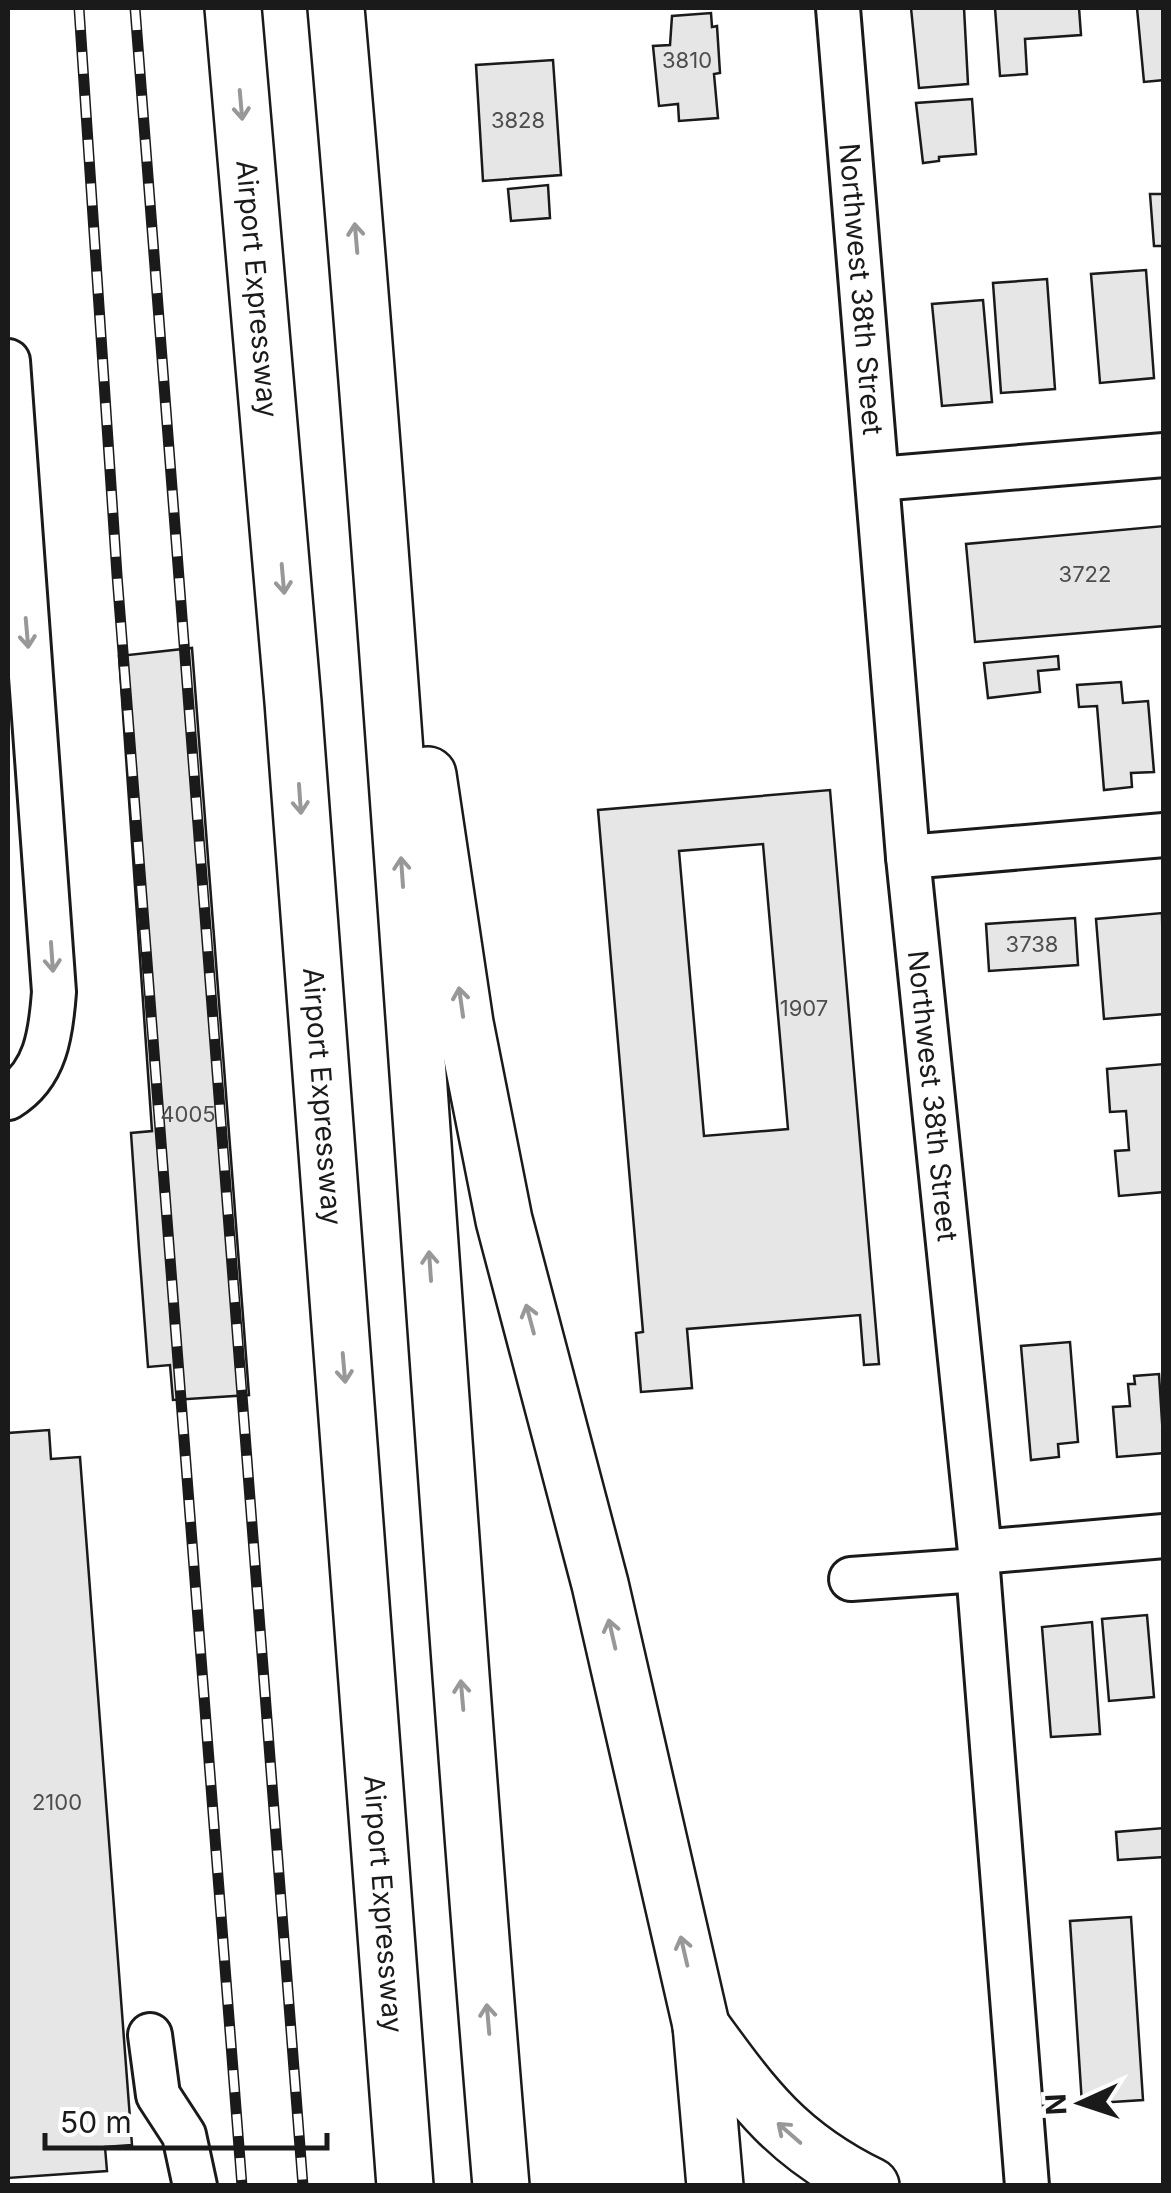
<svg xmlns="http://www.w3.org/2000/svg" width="1171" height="2193" font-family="Inter,sans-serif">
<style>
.building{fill:#e6e6e6;stroke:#1a1a1a;stroke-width:2.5;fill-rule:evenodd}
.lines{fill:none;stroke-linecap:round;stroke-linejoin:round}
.minor-casing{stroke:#1a1a1a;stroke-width:48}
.highway-casing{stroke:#1a1a1a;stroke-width:60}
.minor{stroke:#fff;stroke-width:42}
.highway{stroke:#fff;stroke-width:55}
.rail-casing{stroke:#1a1a1a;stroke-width:11}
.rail{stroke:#fff;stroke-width:8;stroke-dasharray:22;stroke-linecap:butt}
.oneway{stroke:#989898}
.labels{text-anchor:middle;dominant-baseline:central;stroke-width:8;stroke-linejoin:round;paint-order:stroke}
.number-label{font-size:22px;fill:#4d4d4d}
.street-label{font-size:28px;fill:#1a1a1a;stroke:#fff}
</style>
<rect width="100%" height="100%" fill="#fff"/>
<!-- building -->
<g class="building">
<polygon points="911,8 964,8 968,84 919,88"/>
<polygon points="995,8 1079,8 1081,35 1025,39 1027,74 1000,76"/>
<polygon points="1137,8 1164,8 1164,80 1144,82"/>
<polygon points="711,13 712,27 717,26 720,73 714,74 718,118 679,121 678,104 659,106 653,46 670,45 672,16"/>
<polygon points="553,60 561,175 483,181 476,65"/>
<polygon points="972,99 976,154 939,157 939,161 923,163 916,103"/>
<polygon points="548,185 550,218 511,221 508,189"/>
<polygon points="1150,194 1164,194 1164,246 1154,246"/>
<polygon points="1146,270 1154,378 1100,383 1091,274"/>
<polygon points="1047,279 1055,389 1001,393 993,283"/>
<polygon points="983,300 992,402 942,406 932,304"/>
<polygon points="1164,526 1164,626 975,642 966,544"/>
<polygon points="192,648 249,1395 173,1400 170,1365 148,1367 139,1248 131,1133 152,1131 119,656"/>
<polygon points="1058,656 1059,669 1038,671 1040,692 988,698 984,663"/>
<polygon points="1121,682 1123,703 1148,701 1154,772 1131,773 1132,787 1104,790 1097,706 1079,707 1077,685"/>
<path d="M830 790 879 1364 864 1365 860 1315 687 1329 692 1388 641 1392 636 1333 643 1332 598 810ZM763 844 788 1129 704 1136 679 851Z"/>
<polygon points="1162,913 1164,1014 1104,1019 1096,919"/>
<polygon points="1075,918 1078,965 989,971 986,924"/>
<polygon points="1164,1064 1164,1192 1119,1196 1115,1151 1129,1150 1126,1111 1110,1112 1107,1069"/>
<polygon points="1070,1342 1078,1442 1058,1444 1059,1457 1031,1460 1021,1346"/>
<polygon points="1159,1374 1164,1453 1117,1457 1113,1407 1130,1406 1128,1384 1135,1384 1134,1376"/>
<polygon points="49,1430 51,1459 80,1457 132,2145 105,2147 107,2171 8,2178 8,1433"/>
<polygon points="1147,1615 1154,1697 1109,1701 1102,1619"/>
<polygon points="1092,1622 1100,1734 1051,1737 1042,1627"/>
<polygon points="1164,1828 1164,1857 1118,1860 1116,1832"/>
<polygon points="1131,1917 1143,2100 1082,2104 1070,1921"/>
</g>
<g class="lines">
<defs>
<g id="minor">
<path id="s1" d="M838 8 908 857 980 1552 978 1570 1027 2186"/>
<path d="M8 361 54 992C51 1033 46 1075 8 1098"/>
<polyline points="878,479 1164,455"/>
<polyline points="908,857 1164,835"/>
<polyline points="980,1552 1164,1536"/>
<polyline points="851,1579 978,1570"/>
<polyline points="150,2035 158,2095 184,2135 195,2186"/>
</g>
<g id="highway">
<path id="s2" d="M233 8 293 702 405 2186"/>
<path d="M336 8C400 733 440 1460 501 2186"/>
<polyline points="428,775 465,1023 504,1220 600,1584 701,2025 715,2186"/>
<path d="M701 2026C754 2099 787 2145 871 2186"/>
</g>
</defs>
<!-- minor casing -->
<use href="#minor" class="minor-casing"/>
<!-- highway casing -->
<use href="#highway" class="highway-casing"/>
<!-- minor -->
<use href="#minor" class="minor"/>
<!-- highway -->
<use href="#highway" class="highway"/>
<defs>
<g id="rail">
<polyline points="79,8 117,575 242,2186"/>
<polyline points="135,8 303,2186"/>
</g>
</defs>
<!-- rail casing -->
<use href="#rail" class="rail-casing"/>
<!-- rail -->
<use href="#rail" class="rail"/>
</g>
<!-- one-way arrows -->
<defs><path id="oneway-shaft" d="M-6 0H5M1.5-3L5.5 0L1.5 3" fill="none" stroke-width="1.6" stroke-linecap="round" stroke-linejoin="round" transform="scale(2.5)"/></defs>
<g class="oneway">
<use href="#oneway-shaft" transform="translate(241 105) rotate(85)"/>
<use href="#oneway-shaft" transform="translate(356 238) rotate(-95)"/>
<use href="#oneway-shaft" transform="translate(283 579) rotate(85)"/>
<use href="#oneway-shaft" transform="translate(27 633) rotate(85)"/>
<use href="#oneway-shaft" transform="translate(300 799) rotate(86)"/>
<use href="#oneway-shaft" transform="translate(402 872) rotate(-94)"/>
<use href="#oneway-shaft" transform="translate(52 957) rotate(86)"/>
<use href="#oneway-shaft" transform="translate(461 1002) rotate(-98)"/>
<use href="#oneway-shaft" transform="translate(430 1266) rotate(-94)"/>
<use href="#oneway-shaft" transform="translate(530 1319) rotate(-105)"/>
<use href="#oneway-shaft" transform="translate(344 1368) rotate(85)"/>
<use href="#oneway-shaft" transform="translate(612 1634) rotate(-103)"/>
<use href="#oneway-shaft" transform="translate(462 1695) rotate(-95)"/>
<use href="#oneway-shaft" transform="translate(684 1951) rotate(-103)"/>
<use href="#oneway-shaft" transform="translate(488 2019) rotate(-95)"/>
<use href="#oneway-shaft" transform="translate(789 2133) rotate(-139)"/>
</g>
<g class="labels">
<!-- number labels -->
<g class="number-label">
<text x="687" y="60">3810</text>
<text x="518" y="120">3828</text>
<text x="1085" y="574">3722</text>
<text x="1032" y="944">3738</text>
<text x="804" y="1008">1907</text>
<text x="188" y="1114">4005</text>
<text x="57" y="1802">2100</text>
</g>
<!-- street labels -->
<g class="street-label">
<text stroke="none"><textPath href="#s2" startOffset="282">Airport Expressway</textPath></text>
<text stroke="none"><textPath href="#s1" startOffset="282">Northwest 38th Street</textPath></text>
<text stroke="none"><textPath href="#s2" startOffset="1092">Airport Expressway</textPath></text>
<text stroke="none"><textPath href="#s1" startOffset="1092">Northwest 38th Street</textPath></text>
<text stroke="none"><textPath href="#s2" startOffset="1902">Airport Expressway</textPath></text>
</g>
</g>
<!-- border -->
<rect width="1171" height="2193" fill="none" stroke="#1a1a1a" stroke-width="20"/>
<!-- north arrow -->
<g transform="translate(1081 2103) rotate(267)" stroke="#ffffff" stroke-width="8" paint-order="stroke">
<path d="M0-8L18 38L0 25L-18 38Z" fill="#1a1a1a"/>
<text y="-15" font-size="28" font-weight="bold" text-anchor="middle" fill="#1a1a1a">N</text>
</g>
<!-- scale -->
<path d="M45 2133v15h282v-15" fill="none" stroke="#1a1a1a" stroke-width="5"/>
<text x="60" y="2133" font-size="30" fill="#1a1a1a" stroke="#ffffff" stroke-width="8" paint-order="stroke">50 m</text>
</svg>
